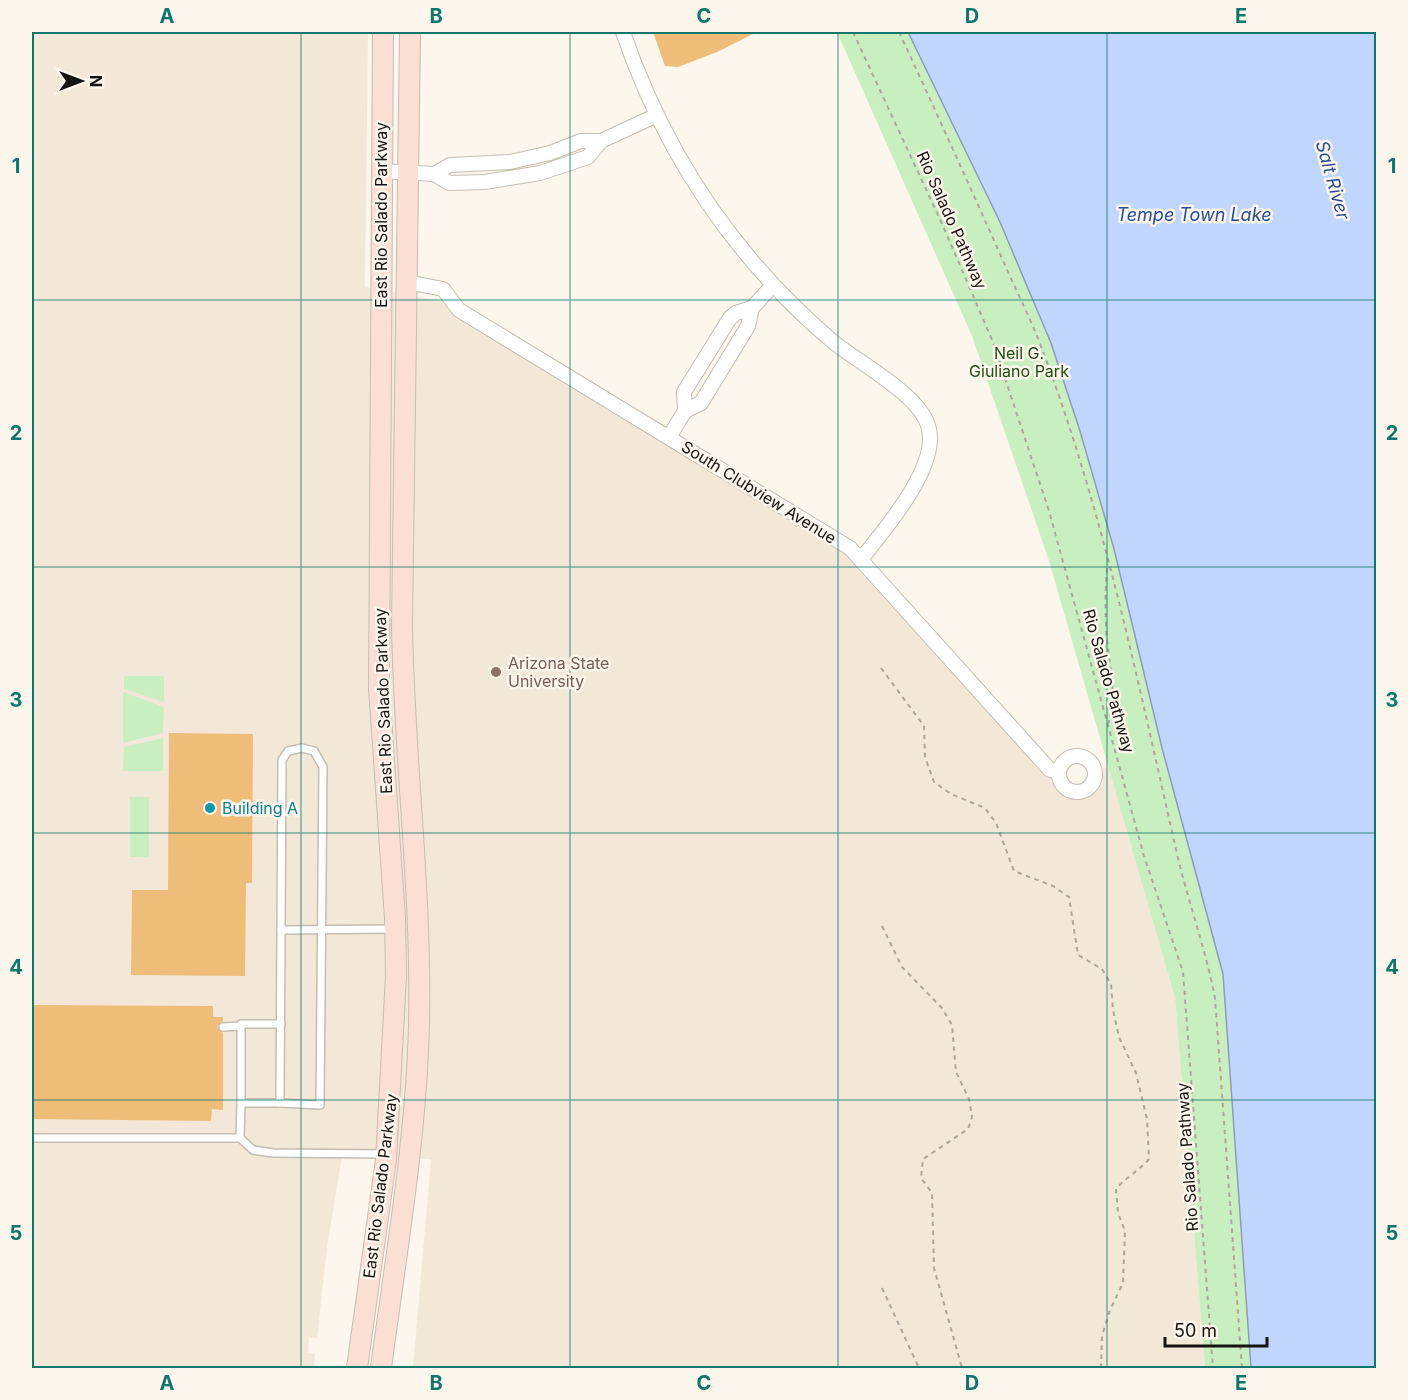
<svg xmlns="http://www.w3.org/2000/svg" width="1408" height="1400" font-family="Inter,sans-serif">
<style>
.built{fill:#f3e8d8}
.green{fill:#c9efc1}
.water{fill:#c0d6fe;stroke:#8d9cb7;stroke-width:1.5}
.building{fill:#eebd7a}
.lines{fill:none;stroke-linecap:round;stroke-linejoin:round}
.service-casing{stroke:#c4bdb4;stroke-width:10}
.minor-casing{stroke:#c4bdb4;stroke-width:16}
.secondary-casing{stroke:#c4bdb4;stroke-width:22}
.path{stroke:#aba59d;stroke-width:2;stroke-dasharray:4.5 4.5;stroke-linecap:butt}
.service{stroke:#fff;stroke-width:7}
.minor{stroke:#fff;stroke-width:14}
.secondary{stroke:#fbdfd5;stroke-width:20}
.grid{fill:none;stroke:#0f766e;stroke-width:1.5;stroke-opacity:0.55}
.education-dot{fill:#8d6e63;stroke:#fdf6ec;stroke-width:2}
.culture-dot{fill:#0f9aa8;stroke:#fdf6ec;stroke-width:2}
.labels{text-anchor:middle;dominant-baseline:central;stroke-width:5;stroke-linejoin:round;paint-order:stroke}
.street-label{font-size:16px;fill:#161310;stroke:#fdf6ec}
.park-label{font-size:16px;fill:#1d4e11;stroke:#fdf6ec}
.education-label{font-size:16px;fill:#785e54;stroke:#fdf6ec;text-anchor:start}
.culture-label{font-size:16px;fill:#0d838f;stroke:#fdf6ec;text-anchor:start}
.water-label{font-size:18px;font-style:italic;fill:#274e9a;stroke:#fdf6ec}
.neatline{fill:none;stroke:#0f766e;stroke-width:2}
.grid-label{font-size:20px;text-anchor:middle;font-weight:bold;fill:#0f766e}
</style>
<rect width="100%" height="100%" fill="#fdf6ec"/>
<!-- built -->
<polygon class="built" points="32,32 368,32 365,287 435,300 459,310 850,548 1059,772 1062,785 1066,789 1078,793 1084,791 1093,783 1095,771 1109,767 1175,998 1205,1368 413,1368 431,1159 342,1157 327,1248 317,1338 309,1338 308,1353 315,1354 314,1368 32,1368"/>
<!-- green -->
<g class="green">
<polygon points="837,32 908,32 1000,222 1051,343 1080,431 1114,549 1162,748 1223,974 1251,1368 1205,1368 1175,998 1049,561 972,336"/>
<polygon points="124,676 164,676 164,702 124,689"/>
<polygon points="123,692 164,707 163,733 123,743"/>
<polygon points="163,738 163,771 123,771 124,747"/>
<rect x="130" y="797" width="19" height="60"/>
</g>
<!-- water -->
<polygon class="water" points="908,32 1376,32 1376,1368 1251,1368 1223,974 1162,748 1114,549 1080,431 1051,343 1000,222"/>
<!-- building -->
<g class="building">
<polygon points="653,32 757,32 717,52 678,67 665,66"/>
<polygon points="169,733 253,734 252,883 246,883 245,976 131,975 132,890 168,890"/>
<polygon points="32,1005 213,1006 213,1017 223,1017 223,1021 217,1027 223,1033 223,1110 212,1109 211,1121 32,1119"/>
</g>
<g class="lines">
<defs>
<g id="service">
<polyline points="223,1027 241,1026"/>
<polyline points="241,1103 241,1024 281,1024"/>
<polyline points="280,1103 320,1105 323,767 314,751 302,748 288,751 282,760 281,930"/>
<polyline points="32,1138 240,1138 241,1103 280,1103 281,930 393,929"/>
<polyline points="240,1138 253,1150 273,1153 385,1154"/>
</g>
<g id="minor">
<path d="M623 32C664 152 734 257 831 340 858 363 922 395 929 429 938 468 885 529 862 558"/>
<polyline points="601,141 588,157 540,173 485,182 449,183 434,174 450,165 510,162 550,153 581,141 601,141 655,116"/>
<polyline points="381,171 434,174"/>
<polyline points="407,282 443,289 459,310 850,548 1050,770 1059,772"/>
<polyline points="752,308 736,313 730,318 684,392 685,411 701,403 748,326 752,308 772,286"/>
<polyline points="669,437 685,411"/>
<circle cx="1077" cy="774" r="18"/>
</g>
<g id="secondary">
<polyline points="357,1368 386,1160 396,976 395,918 379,688 383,32"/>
<path d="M381 1368C396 1254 416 1141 419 1025 422 891 404 759 402 625L410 32"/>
</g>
</defs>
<!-- service casing -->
<use href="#service" class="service-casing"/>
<!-- minor casing -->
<use href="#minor" class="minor-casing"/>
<!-- secondary casing -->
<use href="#secondary" class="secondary-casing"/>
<!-- path -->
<g class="path">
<polyline points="853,32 943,226 993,342 1049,511 1144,856 1183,972 1213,1368"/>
<path d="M899 32C935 109 970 187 1005 265 1017 293 1032 321 1042 349 1103 510 1137 678 1175 845 1186 896 1205 946 1215 998L1242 1368"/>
<path d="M1107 568C1105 592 1105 615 1107 639 1109 666 1118 697 1108 724"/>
<path d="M881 668 924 726 925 757 934 782 951 794 985 808 996 823 1014 871 1053 886 1069 897 1078 955 1102 969 1111 984 1113 1010 1119 1037 1136 1073 1147 1119 1149 1159C1139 1171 1126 1177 1116 1189L1118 1213 1125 1231 1123 1283 1110 1310 1102 1336 1101 1368"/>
<polyline points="882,926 902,967 942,1008 952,1025 956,1072 969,1099 972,1117 968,1129 923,1159 921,1178 932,1193 934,1268 962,1368"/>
<polyline points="882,1288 919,1368"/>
</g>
<!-- service -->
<use href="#service" class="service"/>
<!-- minor -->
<use href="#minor" class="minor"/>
<!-- secondary -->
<use href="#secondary" class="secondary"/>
</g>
<!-- grid -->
<path class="grid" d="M301 32V1368M570 32V1368M838 32V1368M1107 32V1368M32 300H1376M32 567H1376M32 833H1376M32 1100H1376"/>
<!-- markers -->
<circle class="education-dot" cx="496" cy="672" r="6"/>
<circle class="culture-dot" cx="210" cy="808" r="6"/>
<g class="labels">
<!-- street labels -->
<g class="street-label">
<text transform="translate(381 215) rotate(-90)">East Rio Salado Parkway</text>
<text transform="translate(952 220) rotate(66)">Rio Salado Pathway</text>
<text transform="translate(759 492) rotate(32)">South Clubview Avenue</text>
<text transform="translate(1109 681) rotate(74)">Rio Salado Pathway</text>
<text transform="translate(383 701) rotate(-92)">East Rio Salado Parkway</text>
<text transform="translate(1187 1157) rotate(-94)">Rio Salado Pathway</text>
<text transform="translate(380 1186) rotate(-83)">East Rio Salado Parkway</text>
</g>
<!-- park labels -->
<g class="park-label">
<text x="1019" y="353">Neil G.<tspan x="1019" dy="18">Giuliano Park</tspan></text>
</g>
<!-- education labels -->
<g class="education-label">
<text x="508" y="663">Arizona State<tspan x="508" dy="18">University</tspan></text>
</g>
<!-- culture labels -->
<g class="culture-label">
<text x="222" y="808">Building A</text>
</g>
<!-- water labels -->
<g class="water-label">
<text transform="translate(1333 180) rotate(74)">Salt River</text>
<text x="1194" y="214">Tempe Town Lake</text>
</g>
</g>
<!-- border -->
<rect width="1408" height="1400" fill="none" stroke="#fdf6ec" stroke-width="66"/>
<!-- north arrow -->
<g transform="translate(81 81) rotate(90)" stroke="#fdf6ec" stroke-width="4.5" paint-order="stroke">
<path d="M0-4.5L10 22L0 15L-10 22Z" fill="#161310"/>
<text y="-9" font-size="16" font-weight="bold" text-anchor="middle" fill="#161310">N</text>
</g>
<!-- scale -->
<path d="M1165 1337v9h102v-9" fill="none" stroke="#161310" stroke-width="3"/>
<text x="1174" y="1337" font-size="18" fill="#161310" stroke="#fdf6ec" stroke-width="4.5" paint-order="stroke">50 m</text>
<rect x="33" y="33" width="1342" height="1334" class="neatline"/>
<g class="grid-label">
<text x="167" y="23">A</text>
<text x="436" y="23">B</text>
<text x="704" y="23">C</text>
<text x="972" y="23">D</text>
<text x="1241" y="23">E</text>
<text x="16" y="173">1</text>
<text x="1392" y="173">1</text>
<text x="16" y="440">2</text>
<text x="1392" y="440">2</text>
<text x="16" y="707">3</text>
<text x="1392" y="707">3</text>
<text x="16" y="974">4</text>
<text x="1392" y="974">4</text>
<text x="16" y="1240">5</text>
<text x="1392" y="1240">5</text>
<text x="167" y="1390">A</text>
<text x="436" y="1390">B</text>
<text x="704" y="1390">C</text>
<text x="972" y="1390">D</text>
<text x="1241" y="1390">E</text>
</g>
</svg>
